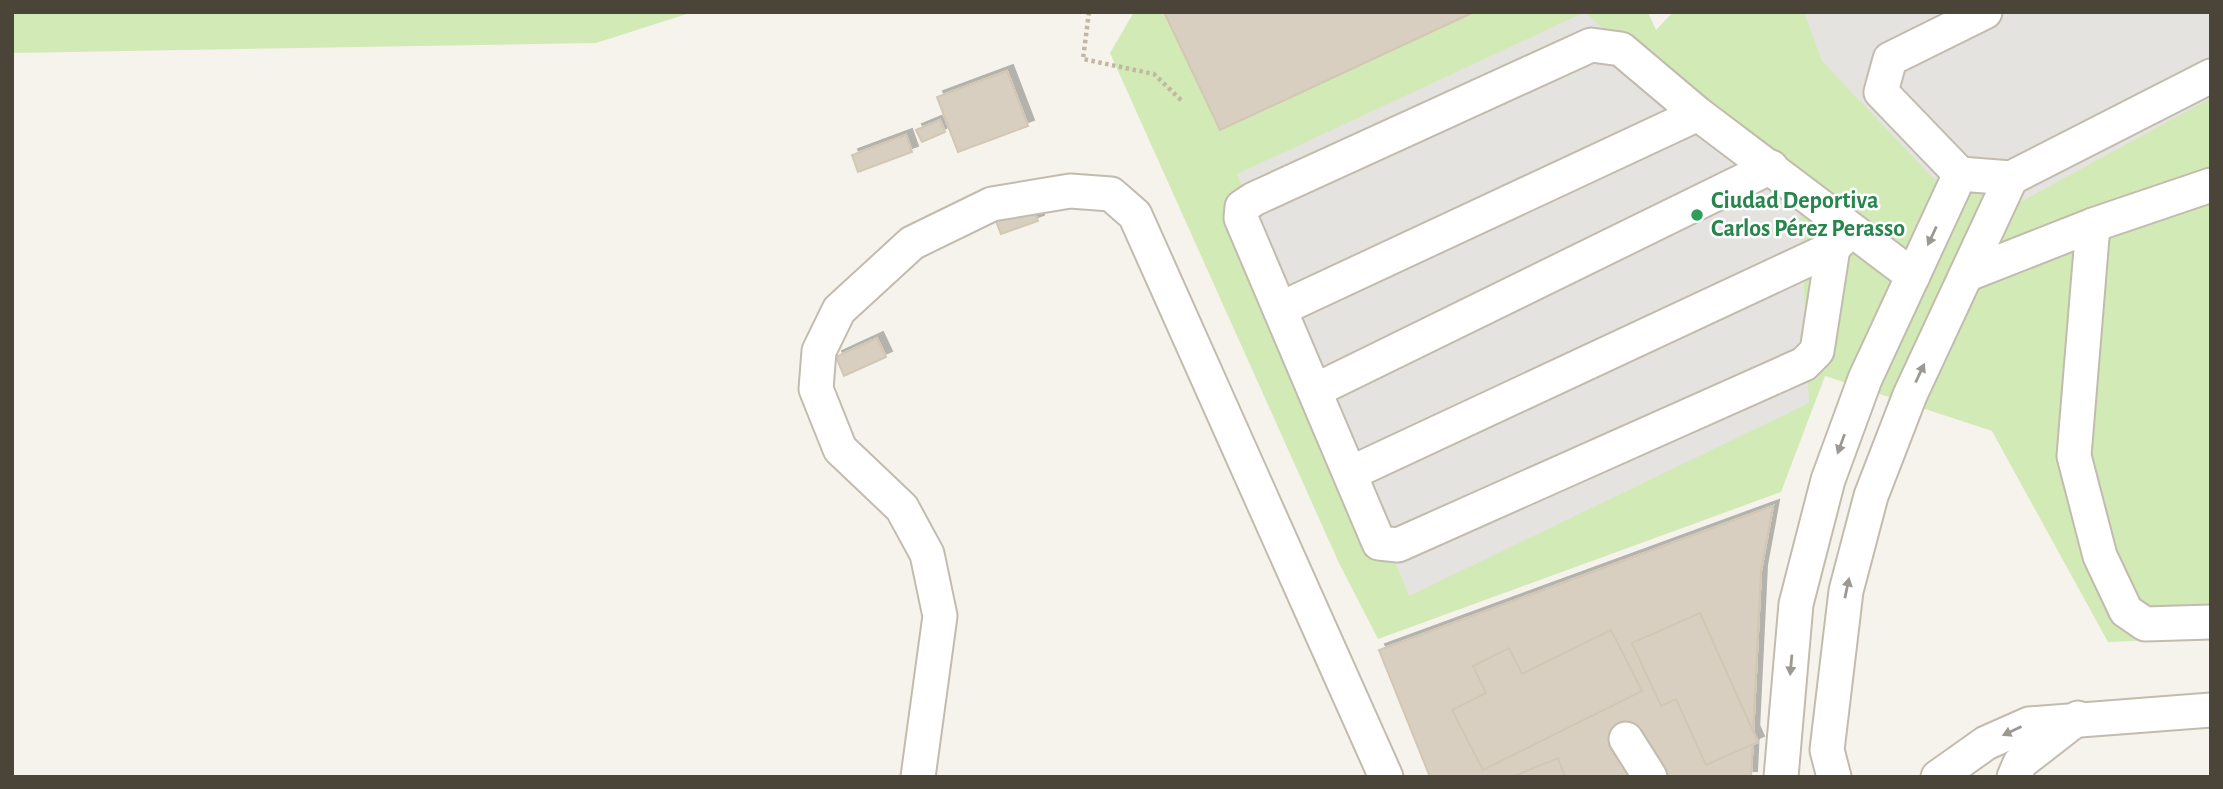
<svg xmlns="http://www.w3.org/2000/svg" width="2223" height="789" font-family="'Alegreya Sans',sans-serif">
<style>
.green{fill:#d2eab5}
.parking{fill:#e5e3e0}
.building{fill:#d8cfc1;stroke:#d3c7b4;stroke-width:2;filter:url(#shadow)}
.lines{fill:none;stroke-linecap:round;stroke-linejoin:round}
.minor-casing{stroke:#c2bbae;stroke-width:37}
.path{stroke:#c4b79f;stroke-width:4.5;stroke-dasharray:3.5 3.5;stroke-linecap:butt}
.minor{stroke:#fff;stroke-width:33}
.oneway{fill:#9c9892}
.leisure-dot{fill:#2e9e5b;stroke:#fff;stroke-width:2.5}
.labels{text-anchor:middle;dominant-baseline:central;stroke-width:5;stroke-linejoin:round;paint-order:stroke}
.leisure-label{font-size:24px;font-weight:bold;fill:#27864d;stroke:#fff;text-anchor:start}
</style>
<defs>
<filter id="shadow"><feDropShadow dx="6" dy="-6" stdDeviation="0" flood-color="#0004"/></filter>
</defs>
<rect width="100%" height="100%" fill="#f6f3ec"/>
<!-- green -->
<g class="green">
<polygon points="12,12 693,12 596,43 12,53"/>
<polygon points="1134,12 1648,12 1656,30 1673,12 2211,12 2211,638 2108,642 1992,431 1825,376 1781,492 1378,639 1339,563 1110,53"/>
</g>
<!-- parking -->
<g class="parking">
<polygon points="1585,12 1800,206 1809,403 1409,596 1237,174"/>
<polygon points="1810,12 2211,12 2211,98 2015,205 1934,179 1822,61 1805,15"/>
</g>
<!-- building -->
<g class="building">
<polygon points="1164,12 1474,12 1220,130"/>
<polygon points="1007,71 1028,126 958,152 937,97"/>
<polygon points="940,120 945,132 922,142 916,130"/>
<polygon points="906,135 912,152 858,172 852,155"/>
<polygon points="1033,208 1038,221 1001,234 996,221"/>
<polygon points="877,338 886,357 844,376 836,357"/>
<polygon points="1773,506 1761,571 1751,777 1430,777 1379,650"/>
<polygon points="1700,613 1758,742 1706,765 1676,699 1661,706 1632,643"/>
<polygon points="1611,630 1642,691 1483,770 1452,710 1486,693 1473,666 1509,648 1522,674"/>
<polygon points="1558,758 1565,777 1512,777"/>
</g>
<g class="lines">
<defs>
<g id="minor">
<polyline points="1985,12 1890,59 1881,92 1960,174 2011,178 2211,76"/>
<polyline points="2093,225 2074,456 2100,556 2126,611 2145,624 2211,622"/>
<polyline points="1833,248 1817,351 1804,364 1398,545 1379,543 1241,218 1242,207 1254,199 1591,45 1621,49 1698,114 1913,276"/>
<polyline points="1966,275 2093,225 2211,185"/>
<polyline points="1280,309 1698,114"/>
<polyline points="1316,390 1771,167"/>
<polyline points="1351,473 1833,248 1845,236"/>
<polyline points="1626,739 1650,777"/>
<polyline points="918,777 940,616 927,554 902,508 840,449 816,389 819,351 839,310 912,243 992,204 1070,191 1111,194 1135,215 1386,777"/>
<polyline points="1781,777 1796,604 1828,480 1865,379 1960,174"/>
<polyline points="1834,777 1827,750 1846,591 1871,496 1910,395 2011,178"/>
<polyline points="1938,777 1986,743 2029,724 2211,710"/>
<polyline points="2014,777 2020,763 2078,718"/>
</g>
</defs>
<!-- minor casing -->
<use href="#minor" class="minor-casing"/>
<!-- path -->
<polyline class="path" points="1089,12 1083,59 1154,74 1183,102"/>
<!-- minor -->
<use href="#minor" class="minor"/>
</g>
<!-- one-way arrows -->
<defs><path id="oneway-solid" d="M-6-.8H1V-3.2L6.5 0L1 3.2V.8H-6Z" transform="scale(1.75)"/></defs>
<g class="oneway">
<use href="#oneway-solid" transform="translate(1932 236) rotate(115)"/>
<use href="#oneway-solid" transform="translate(1920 373) rotate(-65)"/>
<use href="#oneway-solid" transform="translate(1841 444) rotate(110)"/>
<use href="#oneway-solid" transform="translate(1847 588) rotate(-78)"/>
<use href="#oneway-solid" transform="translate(1791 665) rotate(95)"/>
<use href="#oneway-solid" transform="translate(2012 731) rotate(155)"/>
</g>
<!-- markers -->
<circle class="leisure-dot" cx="1697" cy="215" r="7"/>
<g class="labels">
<!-- leisure labels -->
<g class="leisure-label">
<text x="1711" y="201">Ciudad Deportiva<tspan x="1711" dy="28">Carlos Pérez Perasso</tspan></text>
</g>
</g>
<!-- border -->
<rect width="2223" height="789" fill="none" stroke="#4b4439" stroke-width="28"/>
</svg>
